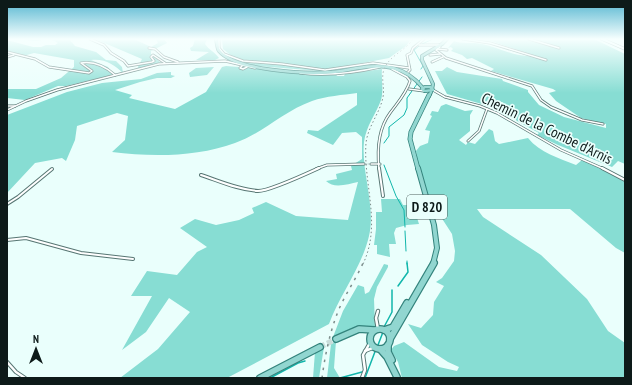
<svg xmlns="http://www.w3.org/2000/svg" width="632" height="385" font-family="'PT Sans Narrow',sans-serif">
<style>
.green{fill:#87ddd3}
.lines{fill:none;stroke-linecap:round;stroke-linejoin:round}
.stream-far1{stroke:#11b6ab;stroke-width:1}
.stream{stroke:#11b6ab;stroke-width:1.5}
.minor-tunnel{stroke:#c9ddda;stroke-width:1.5;stroke-dasharray:1.5 0.5;stroke-linecap:butt}
.primary-tunnel{stroke:#c9ddda;stroke-width:5.5;stroke-dasharray:5.5 2.5;stroke-linecap:butt}
.minor-far2-casing{stroke:#577673;stroke-width:3}
.minor-far1-casing{stroke:#577673;stroke-width:4}
.minor-casing{stroke:#577673;stroke-width:4.5}
.tertiary-casing{stroke:#577673;stroke-width:3.5}
.primary-far3-casing{stroke:#33837c;stroke-width:4}
.primary-far2-casing{stroke:#33837c;stroke-width:5}
.primary-far1-casing{stroke:#33837c;stroke-width:6}
.primary-casing{stroke:#33837c;stroke-width:8}
.minor-far2{stroke:#fff;stroke-width:1.5}
.minor-far1{stroke:#fff;stroke-width:2}
.minor{stroke:#fff;stroke-width:2.5}
.tertiary{stroke:#fff;stroke-width:2}
.primary-far3{stroke:#91d6d0;stroke-width:2.5}
.primary-far2{stroke:#91d6d0;stroke-width:3.5}
.primary-far1{stroke:#91d6d0;stroke-width:4}
.primary{stroke:#91d6d0;stroke-width:5.5}
.rail-far1{stroke:#7c8d8b;stroke-width:1;stroke-dasharray:1.5 2.5;stroke-linecap:butt}
.rail{stroke:#7c8d8b;stroke-width:1.5;stroke-dasharray:2.5 5.5;stroke-linecap:butt}
.labels{text-anchor:middle;dominant-baseline:central;stroke-width:3.5;stroke-linejoin:round;paint-order:stroke}
.shield{fill:#eafffc;stroke:#4f5f5d;stroke-width:1}
.shield-label{font-size:14px;font-weight:bold;fill:#0d1a19}
.street-label{font-size:15px;fill:#0d1a19;stroke:#eafffc}
</style>
<rect width="100%" height="100%" fill="#eafffc"/>
<!-- green -->
<g class="green">
<path d="M24 39H69L75 46 96 52 106 60 116 61 122 67 123 73C115 65 104 58 91 60L108 67 112 75 66 86H58L25 100 7 98V89H36L61 78 74 67V60L34 53 23 56 7 51V40L33 47H41L46 45H55L58 43C47 36 45 41 34 41 31 41 27 40 24 39Z"/>
<polygon points="95,39 134,39 151,47 158,43 156,39 164,39 167,43 151,51 151,54 161,63 137,69 142,59"/>
<path d="M195 39H207L205 44C209 50 215 52 219 58L215 60H196L209 52 191 51 190 48 193 46Z"/>
<polygon points="222,39 411,39 406,46 389,58 321,71 257,66 243,63 244,61 233,57 223,49"/>
<path d="M475 39H594L625 54V164L618 161 612 167 558 145 537 135 539 133 517 121 506 111 447 94 435 71H442L447 67 457 72 502 79 503 81 528 90V92L539 105 564 117 606 128V124L581 118 556 101 549 93 556 91 553 89 491 71 494 69 472 58 467 59 462 55 451 51 453 49 451 47 448 48 454 41C462 44 473 42 482 44 500 48 517 58 535 56L491 41Z"/>
<path d="M226 66 336 74 337 76H344L345 74 382 69C381 79 384 90 381 100 376 114 366 126 364 142 361 171 376 207 369 236 362 267 340 294 329 324L227 378H120L158 349 190 312 169 298 146 332 122 350 152 296H131L147 271 177 275 197 252 207 247 180 228 195 219 216 225 239 220 254 213 252 208 266 202 296 216 348 220 358 182C348 184 334 189 326 181L337 179 336 174 352 170 351 166 362 159V137L356 132 342 133 333 145 307 133 308 130 318 131 357 105V93C343 95 326 96 312 101 284 111 263 133 235 143 197 157 152 157 112 152L125 140 128 116 117 113 77 126 75 140 66 161 62 158 35 163 7 193V115L67 92 102 83 141 79 157 73 171 72V75L175 76 171 78H157L140 82 115 90 132 95 129 98 175 109 206 92 222 67Z"/>
<polygon points="214,67 207,75 190,77 189,73 196,68"/>
<path d="M446 104 465 111 473 110 470 115V131L459 140 466 145 468 142 475 144 489 129 493 131 495 141 499 144 528 138C540 153 559 158 576 165L582 160 614 174 625 181V253L616 248 570 209H477L483 217 541 255 587 299 608 331 625 343V378H402L398 362 391 350 394 346 404 342 439 367 457 371 459 367 448 362 422 345 408 324 421 328 433 315 434 302 444 286 436 282 442 278 454 261 455 251 452 234 441 217 432 195H427L418 164 416 151 420 146 428 143 430 131 425 130 432 116 430 115 432 111 438 112 441 106Z"/>
<polygon points="381,199 400,199 403,205 413,205 419,224 407,225 396,228 394,233 396,244 389,244 390,257 377,254 377,245 374,245 376,229 376,212 382,212"/>
<polygon points="384,264 388,265 388,267 377,287 374,299 375,326 358,326 333,337 343,311 358,285 364,287 365,294 369,292"/>
<polygon points="336,341 334,368 340,378 327,378 331,344"/>
<polygon points="324,347 319,378 313,378 315,352"/>
</g>
<g class="lines">
<!-- stream-far1 -->
<g class="stream-far1">
<polyline points="422,44 433,39"/>
<polyline points="419,46 414,50 423,66 421,69"/>
<polyline points="384,143 389,136 389,127 404,115 407,108 407,98 422,77"/>
<polyline points="384,165 396,196 404,210 405,227"/>
<polyline points="405,231 406,251"/>
<polyline points="407,261 407,264"/>
</g>
<!-- stream -->
<g class="stream">
<polyline points="398,286 408,272 407,263"/>
<polyline points="384,327 392,312 392,290"/>
<polyline points="378,345 383,332"/>
<polyline points="270,378 298,363 305,361"/>
<polyline points="340,378 362,372"/>
<polyline points="365,378 376,349"/>
</g>
<!-- minor-tunnel -->
<polyline class="minor-tunnel" points="364,164 371,164"/>
<!-- primary-tunnel -->
<polyline class="primary-tunnel" points="320,347 336,339"/>
<defs>
<g id="minor-far2">
<polyline points="90,39 104,45 111,53 124,61 128,66 152,62 154,61 151,57 153,55 165,63"/>
<polyline points="219,39 219,48 224,54 243,61 282,64 325,70 373,63 409,68"/>
<polyline points="463,39 490,43 546,60"/>
<polyline points="529,39 559,48"/>
<polyline points="419,45 439,45"/>
<polyline points="439,46 440,47 436,50 446,58 532,86 541,100 551,107 582,120 603,124"/>
<polyline points="149,48 155,49 164,57 178,62"/>
<polyline points="437,49 447,50"/>
<path d="M7 52 35 59 49 67 89 73 92 71 81 63C94 61 106 67 115 75"/>
<polyline points="430,55 440,54"/>
<polyline points="7,57 14,55"/>
<polyline points="432,62 443,57"/>
<polyline points="242,66 240,68 243,69 247,67"/>
<polyline points="408,72 410,70 407,55 411,53 413,48 424,39"/>
<path d="M300 73C327 76 354 73 380 67"/>
<polyline points="409,89 424,91"/>
<polyline points="433,90 445,97 480,106 497,113 561,150 604,169"/>
<polyline points="7,106 15,106"/>
<polyline points="7,110 26,101 57,90 159,64 225,61 255,68"/>
<polyline points="468,141 479,131 487,109"/>
<polyline points="371,164 380,164"/>
<polyline points="316,169 327,165 364,164"/>
<path d="M379 169C377 150 378 129 390 113 398 102 406 94 410 81L407 77 392 69"/>
</g>
<g id="minor-far1">
<polyline points="379,168 383,196"/>
<polyline points="602,168 625,180"/>
<path d="M201 175C219 181 239 190 258 191 269 191 306 174 319 168"/>
<polyline points="7,204 18,197 52,169"/>
<polyline points="7,240 26,238 81,253 133,259"/>
</g>
<g id="minor">
<polyline points="378,311 376,318 378,329"/>
<polyline points="365,351 375,347"/>
<polyline points="7,362 16,372 25,378"/>
<polyline points="362,378 365,370 363,355 371,341"/>
</g>
<polyline id="tertiary" points="602,39 625,49"/>
<g id="primary-far3">
<path d="M216 39C217 43 217 48 219 51 236 71 306 74 332 72 352 70 372 63 393 68 405 71 415 78 423 88"/>
<polygon points="425,87 430,87 433,90 425,91 422,89"/>
<polyline points="432,89 433,84 422,60 422,56 442,44 447,39"/>
<polyline points="429,96 431,92"/>
</g>
<polyline id="primary-far2" points="418,169 410,139 411,132 429,95"/>
<polyline id="primary-far1" points="418,168 434,225 437,248 433,264"/>
<g id="primary">
<circle cx="380" cy="339" r="10"/>
<polyline points="384,330 393,327 407,303"/>
<polyline points="336,339 359,329 374,330"/>
<polyline points="390,339 434,263"/>
<polyline points="388,345 388,352 392,360"/>
<polyline points="380,349 387,357 397,377"/>
<polyline points="260,378 320,347"/>
</g>
</defs>
<!-- minor-far2 casing -->
<use href="#minor-far2" class="minor-far2-casing"/>
<!-- minor-far1 casing -->
<use href="#minor-far1" class="minor-far1-casing"/>
<!-- minor casing -->
<use href="#minor" class="minor-casing"/>
<!-- tertiary casing -->
<use href="#tertiary" class="tertiary-casing"/>
<!-- primary-far3 casing -->
<use href="#primary-far3" class="primary-far3-casing"/>
<!-- primary-far2 casing -->
<use href="#primary-far2" class="primary-far2-casing"/>
<!-- primary-far1 casing -->
<use href="#primary-far1" class="primary-far1-casing"/>
<!-- primary casing -->
<use href="#primary" class="primary-casing"/>
<!-- minor-far2 -->
<use href="#minor-far2" class="minor-far2"/>
<!-- minor-far1 -->
<use href="#minor-far1" class="minor-far1"/>
<!-- minor -->
<use href="#minor" class="minor"/>
<!-- tertiary -->
<use href="#tertiary" class="tertiary"/>
<!-- primary-far3 -->
<use href="#primary-far3" class="primary-far3"/>
<!-- primary-far2 -->
<use href="#primary-far2" class="primary-far2"/>
<!-- primary-far1 -->
<use href="#primary-far1" class="primary-far1"/>
<!-- primary -->
<use href="#primary" class="primary"/>
<!-- rail-far1 -->
<path class="rail-far1" d="M363 264C382 224 363 184 366 143 368 126 380 113 383 97 385 87 380 77 385 67 391 55 406 50 413 39"/>
<!-- rail -->
<path class="rail" d="M322 378C325 355 330 331 339 309 346 293 356 279 363 263"/>
</g>
<!-- sky -->
<linearGradient id="sky" x2="0" y2="1"><stop stop-color="#52b5d0"/><stop offset="0.42" stop-color="#f6fffe"/><stop offset="1" stop-color="#f6fffe" stop-opacity="0"/></linearGradient>
<rect width="632" height="93" fill="url(#sky)"/>
<g class="labels">
<!-- shield labels -->
<rect class="shield" x="407" y="195" width="40" height="24" rx="3"/>
<g class="shield-label">
<text x="427" y="207">D 820</text>
</g>
<!-- street labels -->
<g class="street-label">
<text transform="translate(547 128) rotate(26)">Chemin de la Combe d'Arnis</text>
</g>
</g>
<!-- border -->
<rect width="632" height="385" fill="none" stroke="#0d1a19" stroke-width="16"/>
<!-- north arrow -->
<g transform="translate(36 349)" stroke="#eafffc" stroke-width="3" paint-order="stroke">
<path d="M0-3L7 15L0 10L-7 15Z" fill="#0d1a19"/>
<text y="-6" font-size="11" font-weight="bold" text-anchor="middle" fill="#0d1a19">N</text>
</g>
</svg>
